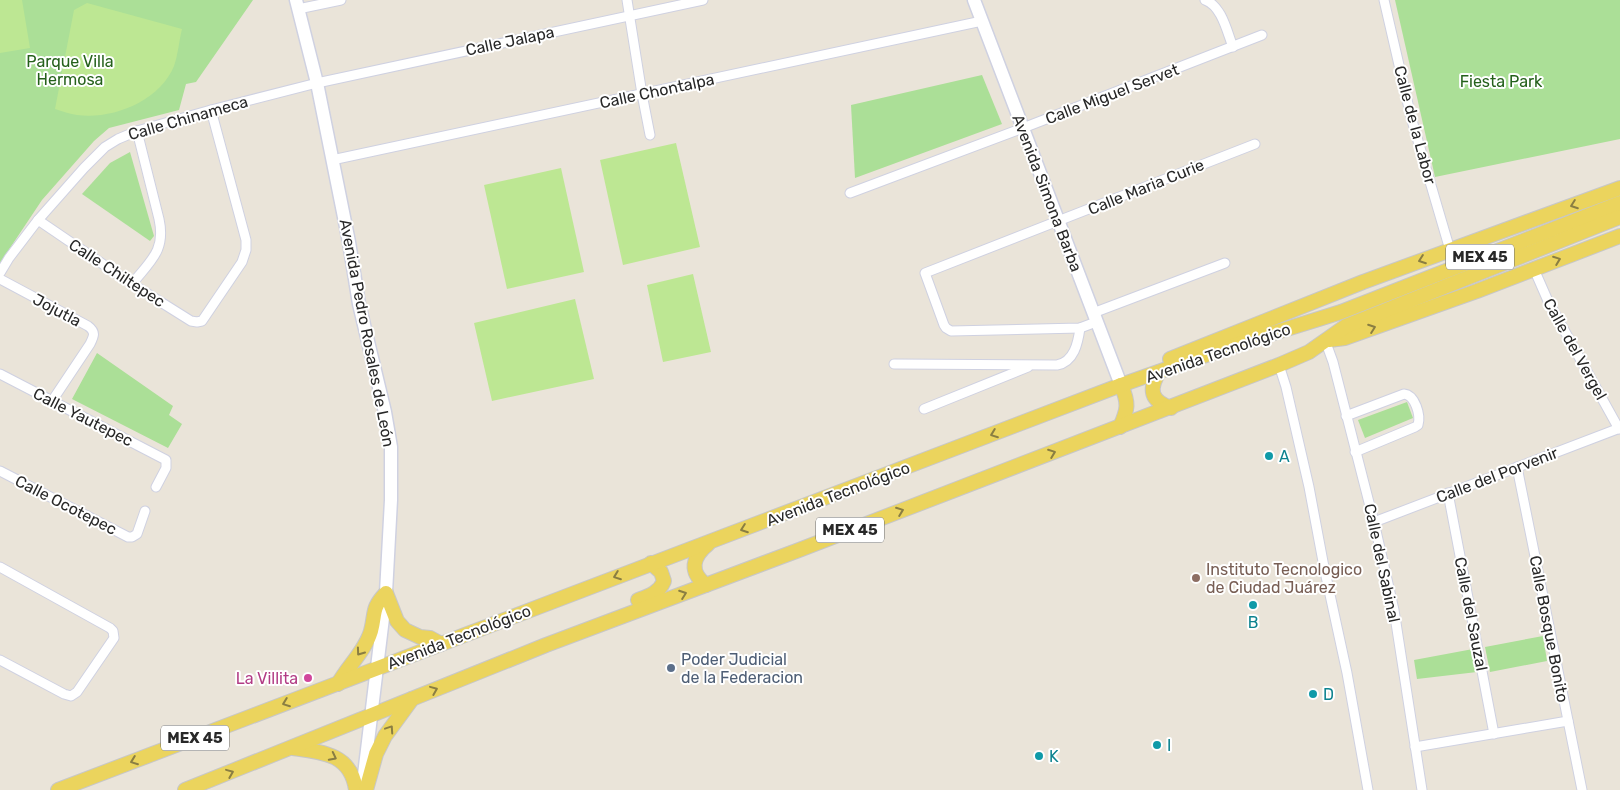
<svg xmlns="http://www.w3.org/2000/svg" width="1620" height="790" font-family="Rubik,sans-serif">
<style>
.green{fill:#abdf97}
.pitch{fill:#bde793}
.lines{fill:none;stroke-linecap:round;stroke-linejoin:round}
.minor-casing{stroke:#cfd1e1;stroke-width:11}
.secondary-casing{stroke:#cfd1e1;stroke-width:15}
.primary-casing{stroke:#c7c7c7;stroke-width:16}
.minor{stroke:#fff;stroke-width:9}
.secondary{stroke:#fff;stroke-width:12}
.primary{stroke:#ebd45d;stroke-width:14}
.oneway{stroke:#8a7e42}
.culture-dot{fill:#0f9aa8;stroke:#fff;stroke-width:2}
.education-dot{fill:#8d6e63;stroke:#fff;stroke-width:2}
.service-dot{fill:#5c6f8a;stroke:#fff;stroke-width:2}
.hotel-dot{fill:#d1479c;stroke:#fff;stroke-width:2}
.labels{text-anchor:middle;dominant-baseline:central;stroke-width:4;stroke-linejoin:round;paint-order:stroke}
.shield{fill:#fff;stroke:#686868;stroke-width:1}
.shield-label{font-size:15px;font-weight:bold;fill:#282828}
.street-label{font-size:16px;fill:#282828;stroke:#fff}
.park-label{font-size:16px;fill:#25611b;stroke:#fff}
.culture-label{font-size:16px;fill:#0d838f;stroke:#fff;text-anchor:start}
.education-label{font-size:16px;fill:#785e54;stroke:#fff;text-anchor:start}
.service-label{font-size:16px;fill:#4e5e75;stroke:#fff;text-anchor:start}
.hotel-label{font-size:16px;fill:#b23c85;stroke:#fff;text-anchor:end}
</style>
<rect width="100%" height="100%" fill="#eae4d9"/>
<!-- green -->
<g class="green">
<polygon points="0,0 253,0 196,82 186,84 179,110 109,128 94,141 42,200 0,263"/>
<polygon points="1395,0 1620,0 1620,139 1435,177"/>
<polygon points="982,75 1002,124 855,178 851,105"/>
<polygon points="130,152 154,236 150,241 82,194 110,163"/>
<polygon points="97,353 173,406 169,415 182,424 168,448 72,399"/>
<polygon points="1407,402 1413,418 1365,438 1358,420"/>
<polygon points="1543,636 1547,661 1490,672 1485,647"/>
<polygon points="1473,649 1477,672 1417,679 1414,660"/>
</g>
<!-- pitch -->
<g class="pitch">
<polygon points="0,0 22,0 30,48 0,53"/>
<path d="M87 3 182 29C179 41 178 55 174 66 160 101 112 120 77 115 70 114 62 111 55 109L74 10Z"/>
<polygon points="676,143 700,247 623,265 600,160"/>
<polygon points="561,168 584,272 507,289 484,185"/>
<polygon points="693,274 711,352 663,362 647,285"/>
<polygon points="575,299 594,379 492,401 474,323"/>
</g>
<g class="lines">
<defs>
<g id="minor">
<polyline points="627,0 642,94 650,135"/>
<path d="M1205 0C1222 6 1227 32 1233 47"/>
<polyline points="1384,0 1411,117 1450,250"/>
<polyline points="298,9 341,0"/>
<polyline points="332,160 982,21"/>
<polyline points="850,193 1023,128 1262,35"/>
<polyline points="38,220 132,284 191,321 197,322 202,321 242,262 246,250 246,240 211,110"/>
<polyline points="1534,269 1548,301 1619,429"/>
<polyline points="0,273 9,258 38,220 84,168 105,147 118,139 137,131 211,110 317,83 703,0"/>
<path d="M0 279 88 326C96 332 94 336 90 344L52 401"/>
<path d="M132 284C150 261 166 251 159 219L137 131"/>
<polyline points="1093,313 1225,263"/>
<polyline points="1096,322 1080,328 951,331 946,328 944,325 925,273 1255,144"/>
<polyline points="1325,340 1333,362 1374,522 1394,610 1422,790"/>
<path d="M894 364 1057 365C1074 362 1078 343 1080 328"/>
<polyline points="1279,365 1286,387 1309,487 1324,567 1347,673 1368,790"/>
<polyline points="0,374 166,460 166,468 156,487"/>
<polyline points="924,409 1028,367"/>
<path d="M1346 416 1404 394C1415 395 1421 415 1418 425L1415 427 1355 452"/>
<polyline points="1517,467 1582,790"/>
<polyline points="0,471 128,537 132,537 137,534 145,511"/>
<polyline points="1448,493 1494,734"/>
<polyline points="1374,522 1620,428"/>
<polyline points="0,567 110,628 113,631 114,638 77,692 71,696 64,694 0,660"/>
<polyline points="1415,747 1568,721"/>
</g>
<g id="secondary">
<polyline points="296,0 317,83 349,242 359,304 385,412 391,447 391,500 386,593 363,783"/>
<polyline points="974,0 1121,385"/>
</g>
<g id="primary">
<polyline points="1329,340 1345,338 1477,291 1620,236"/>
<polyline points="1170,359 1363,282 1620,188"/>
<path d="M1159 372C1148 390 1151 401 1171 408"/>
<path d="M1120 427C1128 409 1129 403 1121 385"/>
<path d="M706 585C689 572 692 557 708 544"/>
<path d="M638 600C649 596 659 593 664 581L661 572 651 563"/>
<path d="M338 684C348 666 365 651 371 631 376 612 371 609 386 593L397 621 405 630 420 637 430 638 441 644"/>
<path d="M293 748C323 752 351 754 356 790"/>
<polyline points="58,790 1121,385 1229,347 1341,312 1620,203"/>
<polyline points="185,790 546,645 799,550 1279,365 1309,352 1346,326 1620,217"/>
<polyline points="366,790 376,754 385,736 412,699"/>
</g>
</defs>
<!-- minor casing -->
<use href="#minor" class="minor-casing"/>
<!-- secondary casing -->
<use href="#secondary" class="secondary-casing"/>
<!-- primary casing -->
<use href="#primary" class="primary-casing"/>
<!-- minor -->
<use href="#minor" class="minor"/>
<!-- secondary -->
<use href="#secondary" class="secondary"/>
<!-- primary -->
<use href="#primary" class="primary"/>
</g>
<!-- one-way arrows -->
<defs><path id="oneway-chevron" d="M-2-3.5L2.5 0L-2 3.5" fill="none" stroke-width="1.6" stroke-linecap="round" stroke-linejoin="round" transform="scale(1.25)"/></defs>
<g class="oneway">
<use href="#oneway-chevron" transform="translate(1574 205) rotate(160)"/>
<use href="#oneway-chevron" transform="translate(1422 260) rotate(160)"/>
<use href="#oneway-chevron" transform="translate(1557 260) rotate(-21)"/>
<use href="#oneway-chevron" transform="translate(1372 328) rotate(-20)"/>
<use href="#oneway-chevron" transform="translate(994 434) rotate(159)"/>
<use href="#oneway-chevron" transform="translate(1052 453) rotate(-21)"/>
<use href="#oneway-chevron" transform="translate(900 511) rotate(-21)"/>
<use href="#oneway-chevron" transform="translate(744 529) rotate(160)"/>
<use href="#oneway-chevron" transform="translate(617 576) rotate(159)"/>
<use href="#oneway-chevron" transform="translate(683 594) rotate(-20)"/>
<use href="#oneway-chevron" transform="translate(360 652) rotate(126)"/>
<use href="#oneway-chevron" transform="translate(434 690) rotate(-22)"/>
<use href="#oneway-chevron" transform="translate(286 703) rotate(159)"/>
<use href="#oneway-chevron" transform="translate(390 729) rotate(-56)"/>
<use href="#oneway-chevron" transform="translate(333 757) rotate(27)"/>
<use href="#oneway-chevron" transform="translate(134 761) rotate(159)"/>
<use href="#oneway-chevron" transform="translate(230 773) rotate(-22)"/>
</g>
<!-- markers -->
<g class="culture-dot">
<circle cx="1269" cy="456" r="5"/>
<circle cx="1253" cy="605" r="5"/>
<circle cx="1313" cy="694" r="5"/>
<circle cx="1157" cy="745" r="5"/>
<circle cx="1039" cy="756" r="5"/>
</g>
<circle class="education-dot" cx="1196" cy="578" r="5"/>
<circle class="service-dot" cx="671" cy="668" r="5"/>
<circle class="hotel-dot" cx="308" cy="678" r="5"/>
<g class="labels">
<!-- shield labels -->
<g class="shield">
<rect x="1446" y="244.5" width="68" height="25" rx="4"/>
<rect x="816" y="517.5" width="68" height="25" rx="4"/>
<rect x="161" y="725.5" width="68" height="25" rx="4"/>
</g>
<g class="shield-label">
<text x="1480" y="257">MEX 45</text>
<text x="850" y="530">MEX 45</text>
<text x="195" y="738">MEX 45</text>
</g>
<!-- street labels -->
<g class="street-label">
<text transform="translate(510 41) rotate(-12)">Calle Jalapa</text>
<text transform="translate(657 91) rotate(-12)">Calle Chontalpa</text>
<text transform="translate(1112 94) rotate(-21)">Calle Miguel Servet</text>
<text transform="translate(188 118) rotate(-16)">Calle Chinameca</text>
<text transform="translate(1415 125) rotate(75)">Calle de la Labor</text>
<text transform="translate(1146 187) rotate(-22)">Calle Maria Curie</text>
<text transform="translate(1047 193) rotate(69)">Avenida Simona Barba</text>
<text transform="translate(117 273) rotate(33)">Calle Chiltepec</text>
<text transform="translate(57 310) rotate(28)">Jojutla</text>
<text transform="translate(367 333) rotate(79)">Avenida Pedro Rosales de León</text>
<text transform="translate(1575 349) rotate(61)">Calle del Vergel</text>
<text transform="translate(1218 353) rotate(-19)">Avenida Tecnológico</text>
<text transform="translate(83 417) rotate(27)">Calle Yautepec</text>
<text transform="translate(1497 475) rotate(-21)">Calle del Porvenir</text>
<text transform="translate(838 494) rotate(-21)">Avenida Tecnológico</text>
<text transform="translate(66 505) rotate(27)">Calle Ocotepec</text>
<text transform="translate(1382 563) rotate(78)">Calle del Sabinal</text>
<text transform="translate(1471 614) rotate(79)">Calle del Sauzal</text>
<text transform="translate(1549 629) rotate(79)">Calle Bosque Bonito</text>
<text transform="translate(459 637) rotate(-21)">Avenida Tecnológico</text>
</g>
<!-- park labels -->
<g class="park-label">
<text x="70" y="61">Parque Villa<tspan x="70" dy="18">Hermosa</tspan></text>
<text x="1501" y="81">Fiesta Park</text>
</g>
<!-- culture labels -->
<g class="culture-label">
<text x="1279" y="456">A</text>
<text x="1253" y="622" text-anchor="middle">B</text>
<text x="1323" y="694">D</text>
<text x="1167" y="745">I</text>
<text x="1049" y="756">K</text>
</g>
<!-- education labels -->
<g class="education-label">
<text x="1206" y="569">Instituto Tecnologico<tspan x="1206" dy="18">de Ciudad Juárez</tspan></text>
</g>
<!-- service labels -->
<g class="service-label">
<text x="681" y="659">Poder Judicial<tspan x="681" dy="18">de la Federacion</tspan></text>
</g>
<!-- hotel labels -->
<g class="hotel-label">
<text x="298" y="678">La Villita</text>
</g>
</g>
</svg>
